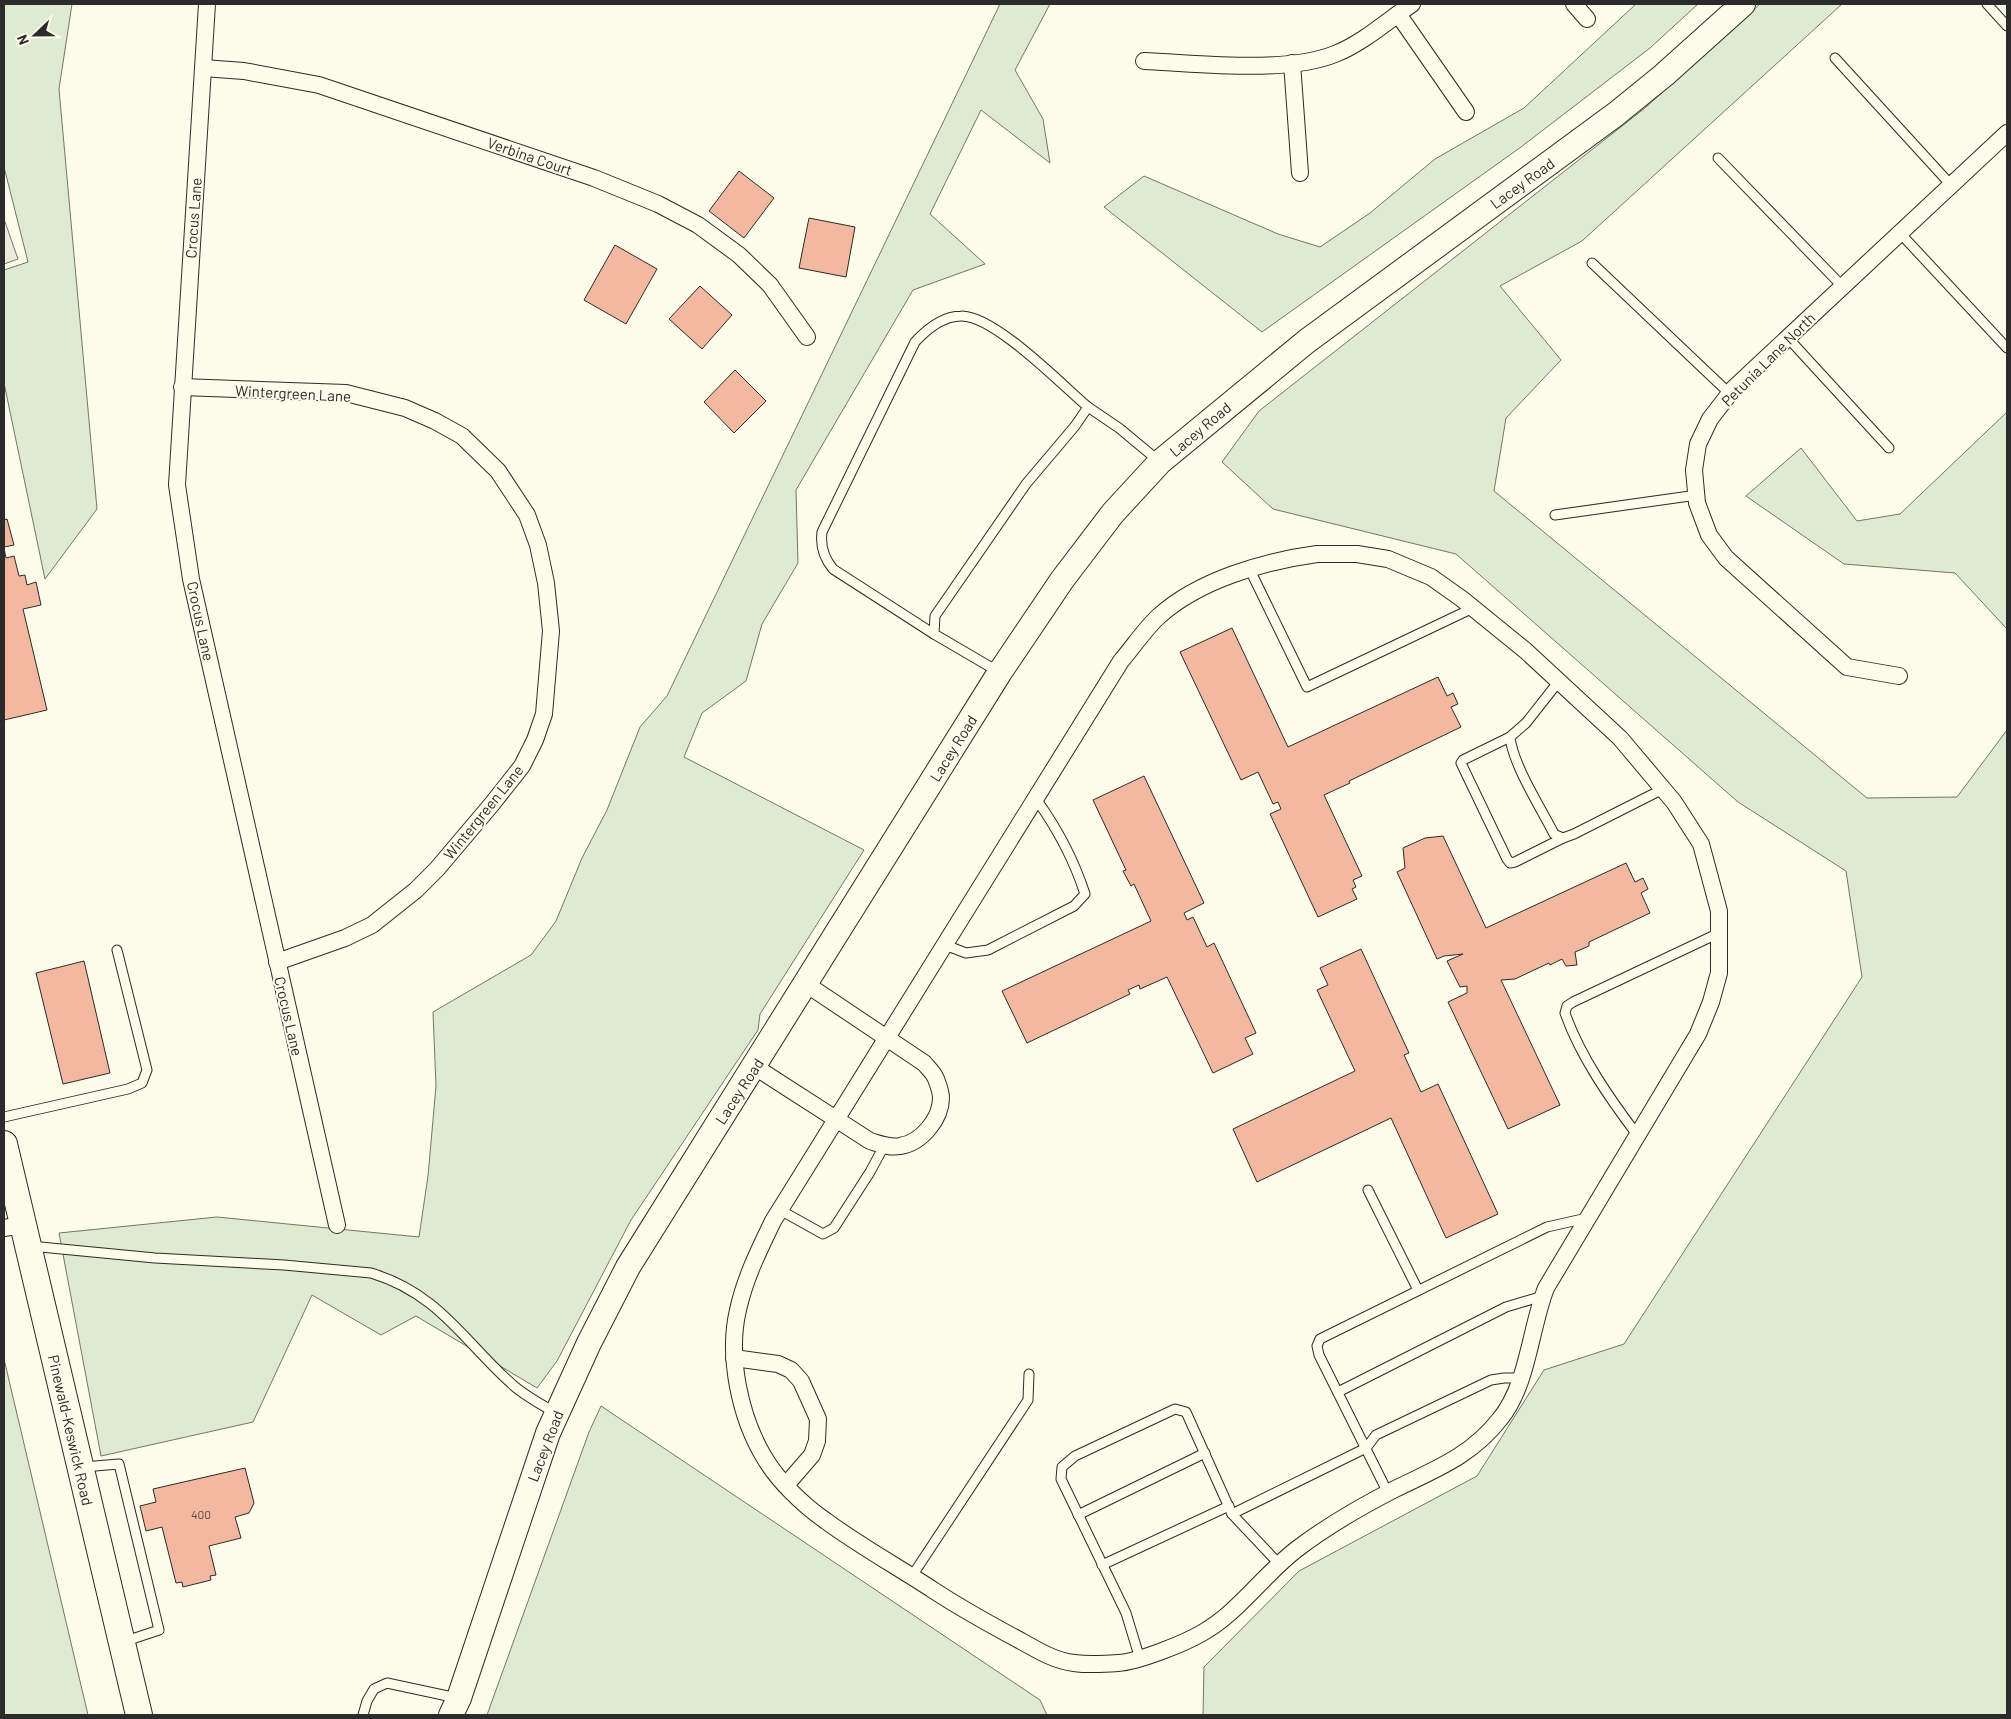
<svg xmlns="http://www.w3.org/2000/svg" width="2011" height="1719" font-family="Barlow,sans-serif">
<style>
.green{fill:#deebd1;stroke:#74746e}
.parking{fill:#eceadb;stroke:#74746e}
.building{fill:#f2b8a0;stroke:#2b2b2b}
.lines{fill:none;stroke-linecap:round;stroke-linejoin:round}
.service-casing{stroke:#2b2b2b;stroke-width:11}
.minor-casing{stroke:#2b2b2b;stroke-width:18}
.secondary-casing{stroke:#2b2b2b;stroke-width:26}
.primary-casing{stroke:#2b2b2b;stroke-width:28}
.service{stroke:#fdfbea;stroke-width:9}
.minor{stroke:#fdfbea;stroke-width:16}
.secondary{stroke:#fdfbea;stroke-width:24}
.primary{stroke:#fdfbea;stroke-width:26}
.labels{text-anchor:middle;dominant-baseline:central;stroke-width:4;stroke-linejoin:round;paint-order:stroke}
.number-label{font-size:12px;fill:#5d4e48}
.street-label{font-size:15px;fill:#2b2b2b;stroke:#fdfbea}
</style>
<rect width="100%" height="100%" fill="#fdfbea"/>
<!-- green -->
<g class="green">
<polygon points="4,4 72,4 59,89 97,509 45,579 4,383 4,270 28,262 4,167"/>
<polygon points="1000,4 1050,4 1015,70 1043,119 1050,163 981,110 930,214 985,264 913,290 796,490 798,563 762,624 746,681 702,713 684,757 864,850 760,1014 758,1030 631,1220 557,1361 537,1388 416,1316 381,1335 312,1295 253,1422 101,1456 59,1233 217,1217 419,1237 428,1176 436,1086 433,1012 531,955 556,921 582,858 607,810 640,727 667,696"/>
<polygon points="1636,4 1698,4 1650,48 1521,147 1262,332 1104,207 1144,176 1278,234 1320,247 1370,213 1435,159 1524,108"/>
<polygon points="1760,4 1842,4 1582,241 1500,286 1561,360 1506,418 1494,491 1867,798 1957,797 2007,730 2007,723 2007,1715 1203,1715 1204,1667 1299,1571 1477,1476 1544,1370 1624,1344 1862,977 1846,871 1738,802 1456,554 1273,509 1222,462 1259,411 1645,108"/>
<polygon points="2007,412 2007,629 1955,573 1844,564 1746,496 1801,448 1857,521 1900,514"/>
<polygon points="4,1359 88,1715 4,1715"/>
<polygon points="601,1406 1040,1700 1047,1715 487,1715 589,1432"/>
</g>
<!-- parking -->
<polygon class="parking" points="4,219 18,259 4,264"/>
<!-- building -->
<g class="building">
<polygon points="739,171 774,198 744,238 709,211"/>
<polygon points="809,218 855,227 846,277 799,268"/>
<polygon points="615,245 657,269 626,324 584,300"/>
<polygon points="700,286 732,315 702,349 669,319"/>
<polygon points="735,370 766,401 734,433 704,402"/>
<polygon points="7,519 14,545 4,547 4,520"/>
<polygon points="4,548 6,558 14,556 19,576 25,575 27,585 36,582 41,605 23,609 47,710 4,720"/>
<polygon points="1232,628 1288,747 1438,677 1447,696 1453,693 1458,704 1451,707 1461,727 1349,781 1350,783 1324,795 1362,876 1353,880 1356,887 1352,889 1357,899 1318,917 1270,814 1281,809 1278,802 1273,804 1258,772 1241,780 1180,652"/>
<polygon points="1144,776 1204,903 1184,913 1187,920 1193,917 1207,947 1214,943 1256,1033 1245,1038 1253,1054 1213,1073 1167,977 1140,989 1139,985 1128,990 1130,994 1027,1043 1002,991 1151,921 1134,884 1131,886 1123,871 1126,870 1093,800"/>
<polygon points="1443,836 1486,928 1626,863 1635,882 1643,878 1648,889 1641,893 1650,913 1589,942 1589,946 1575,952 1577,965 1566,966 1562,959 1550,965 1549,963 1515,979 1501,980 1560,1105 1508,1129 1448,1002 1467,993 1467,986 1460,987 1447,961 1463,954 1444,956 1437,959 1397,872 1405,868 1403,848 1425,838"/>
<polygon points="1361,949 1409,1053 1404,1055 1421,1092 1438,1084 1498,1214 1446,1238 1391,1118 1257,1182 1233,1129 1355,1071 1317,990 1328,985 1320,968"/>
<polygon points="84,961 110,1073 63,1084 36,973"/>
<polygon points="245,1468 254,1503 249,1513 235,1517 241,1538 209,1546 216,1575 210,1576 211,1580 183,1587 182,1582 176,1583 162,1527 146,1531 140,1506 156,1502 153,1489"/>
</g>
<g class="lines">
<defs>
<g id="service">
<polyline points="1987,4 2007,26"/>
<polyline points="1835,58 1951,185"/>
<polyline points="1718,158 1843,287"/>
<polyline points="1900,233 2007,348"/>
<polyline points="1592,263 1730,394"/>
<polyline points="1788,338 1889,448"/>
<polyline points="1555,515 1697,495"/>
<polyline points="1250,570 1307,687 1473,608"/>
<path d="M934 634 833 569C824 558 820 547 822 532L915 342C927 329 943 316 961 316 994 315 1062 385 1088 407"/>
<polyline points="999,672 934,634 935,616 1026,484 1075,426 1088,407 1119,428 1160,462"/>
<path d="M1559 681 1526 723 1510 737C1513 765 1541 808 1554 834L1563 838 1574 834 1663 789"/>
<polyline points="1510,737 1463,760 1461,763 1507,859 1510,863 1515,862 1563,838"/>
<path d="M945 945 966 953 988 950 1074 906 1085 894C1074 860 1057 828 1036 799"/>
<polyline points="4,1117 128,1089 142,1083 147,1070 117,950"/>
<path d="M1638 1136C1610 1099 1580 1056 1565 1013L1567 1006 1573 1002 1719 933"/>
<polyline points="1368,1190 1418,1290"/>
<polyline points="780,1210 823,1234 834,1228 870,1172 884,1146"/>
<path d="M30 1246 155 1258 284 1265 371 1273C440 1294 464 1342 514 1386 527 1397 542 1405 556 1413"/>
<polyline points="1338,1392 1506,1307 1543,1296"/>
<polyline points="83,1467 119,1464 159,1630 123,1642"/>
<polyline points="1388,1493 1319,1355 1317,1346 1320,1339 1547,1227 1587,1218"/>
<polyline points="1232,1514 1366,1448 1376,1435 1491,1380 1504,1378 1520,1378"/>
<polyline points="1078,1515 1205,1453"/>
<polyline points="1102,1565 1229,1506"/>
<polyline points="912,1576 1028,1400 1029,1374"/>
<polyline points="1140,1659 1126,1613 1061,1479 1062,1467 1075,1456 1175,1409 1186,1412 1232,1514 1280,1565"/>
<polyline points="363,1715 367,1701 374,1689 387,1683 457,1698"/>
</g>
<g id="minor">
<polyline points="207,4 177,485 191,579 337,1225"/>
<polyline points="1574,4 1587,19"/>
<polyline points="1398,14 1466,112"/>
<path d="M1144 61C1198 63 1286 74 1335 54 1363 43 1387 21 1412 4"/>
<polyline points="1292,63 1300,173"/>
<polyline points="203,68 244,71 319,85 594,178 658,204 698,225 739,255 770,285 807,337"/>
<polyline points="182,387 346,393 405,408 435,421 462,436 498,471 527,515 538,545 546,583 551,631 544,714 535,740 522,766 492,804 437,869 416,890 372,925 345,938 277,962"/>
<path d="M1317 554H1357L1388 559 1431 577 1462 599 1526 651 1620 738 1674 802 1701 844 1719 911V973L1711 1002 1698 1034 1546 1288C1530 1329 1528 1385 1500 1419 1471 1456 1436 1469 1395 1489 1362 1506 1327 1526 1297 1549 1264 1574 1239 1612 1202 1633 1185 1643 1138 1662 1118 1663 1105 1664 1088 1665 1074 1663 1055 1661 1037 1650 1021 1641 991 1625 962 1609 933 1590 898 1567 860 1546 826 1521 803 1505 778 1481 764 1457 740 1417 727 1356 738 1310 745 1278 759 1250 773 1221L1121 661C1133 647 1145 629 1158 617 1198 580 1265 561 1317 554Z"/>
<polyline points="1899,676 1847,667 1726,558 1709,535 1697,503 1694,470 1698,444 1710,419 1734,388 2007,133"/>
<path d="M755 1067 870 1141C880 1144 890 1148 900 1146 921 1143 941 1119 941 1098 941 1093 938 1084 936 1079 934 1073 928 1068 924 1063L806 984"/>
<polyline points="4,1228 23,1225"/>
<polyline points="734,1358 778,1364 791,1370 801,1381 818,1419 817,1441 812,1455 786,1485"/>
</g>
<polyline id="secondary" points="451,1715 459,1698 548,1433 589,1343 628,1267 1000,672 1062,580 1113,513 1160,462 1307,341 1616,114 1664,75 1743,4"/>
<polyline id="primary" points="4,1144 139,1715"/>
</defs>
<!-- service casing -->
<use href="#service" class="service-casing"/>
<!-- minor casing -->
<use href="#minor" class="minor-casing"/>
<!-- secondary casing -->
<use href="#secondary" class="secondary-casing"/>
<!-- primary casing -->
<use href="#primary" class="primary-casing"/>
<!-- service -->
<use href="#service" class="service"/>
<!-- minor -->
<use href="#minor" class="minor"/>
<!-- secondary -->
<use href="#secondary" class="secondary"/>
<!-- primary -->
<use href="#primary" class="primary"/>
</g>
<g class="labels">
<!-- number labels -->
<g class="number-label">
<text x="201" y="1514">400</text>
</g>
<!-- street labels -->
<g class="street-label">
<text transform="translate(530 156) rotate(19)">Verbina Court</text>
<text transform="translate(1522 183) rotate(-36)">Lacey Road</text>
<text transform="translate(193 218) rotate(-86)">Crocus Lane</text>
<text transform="translate(1768 359) rotate(-45)">Petunia Lane North</text>
<text transform="translate(293 393) rotate(3)">Wintergreen Lane</text>
<text transform="translate(1200 429) rotate(-40)">Lacey Road</text>
<text transform="translate(201 621) rotate(78)">Crocus Lane</text>
<text transform="translate(953 748) rotate(-58)">Lacey Road</text>
<text transform="translate(483 812) rotate(-51)">Wintergreen Lane</text>
<text transform="translate(289 1016) rotate(77)">Crocus Lane</text>
<text transform="translate(739 1091) rotate(-57)">Lacey Road</text>
<text transform="translate(71 1430) rotate(77)">Pinewald-Keswick Road</text>
<text transform="translate(545 1446) rotate(-69)">Lacey Road</text>
</g>
</g>
<!-- border -->
<rect width="2011" height="1719" fill="none" stroke="#2b2b2b" stroke-width="10"/>
<!-- north arrow -->
<g transform="translate(35 35) rotate(248)" stroke="#fdfbea" stroke-width="4" paint-order="stroke">
<path d="M0-4L9 19L0 12L-9 19Z" fill="#2b2b2b"/>
<text y="-8" font-size="14" font-weight="bold" text-anchor="middle" fill="#2b2b2b">N</text>
</g>
</svg>
